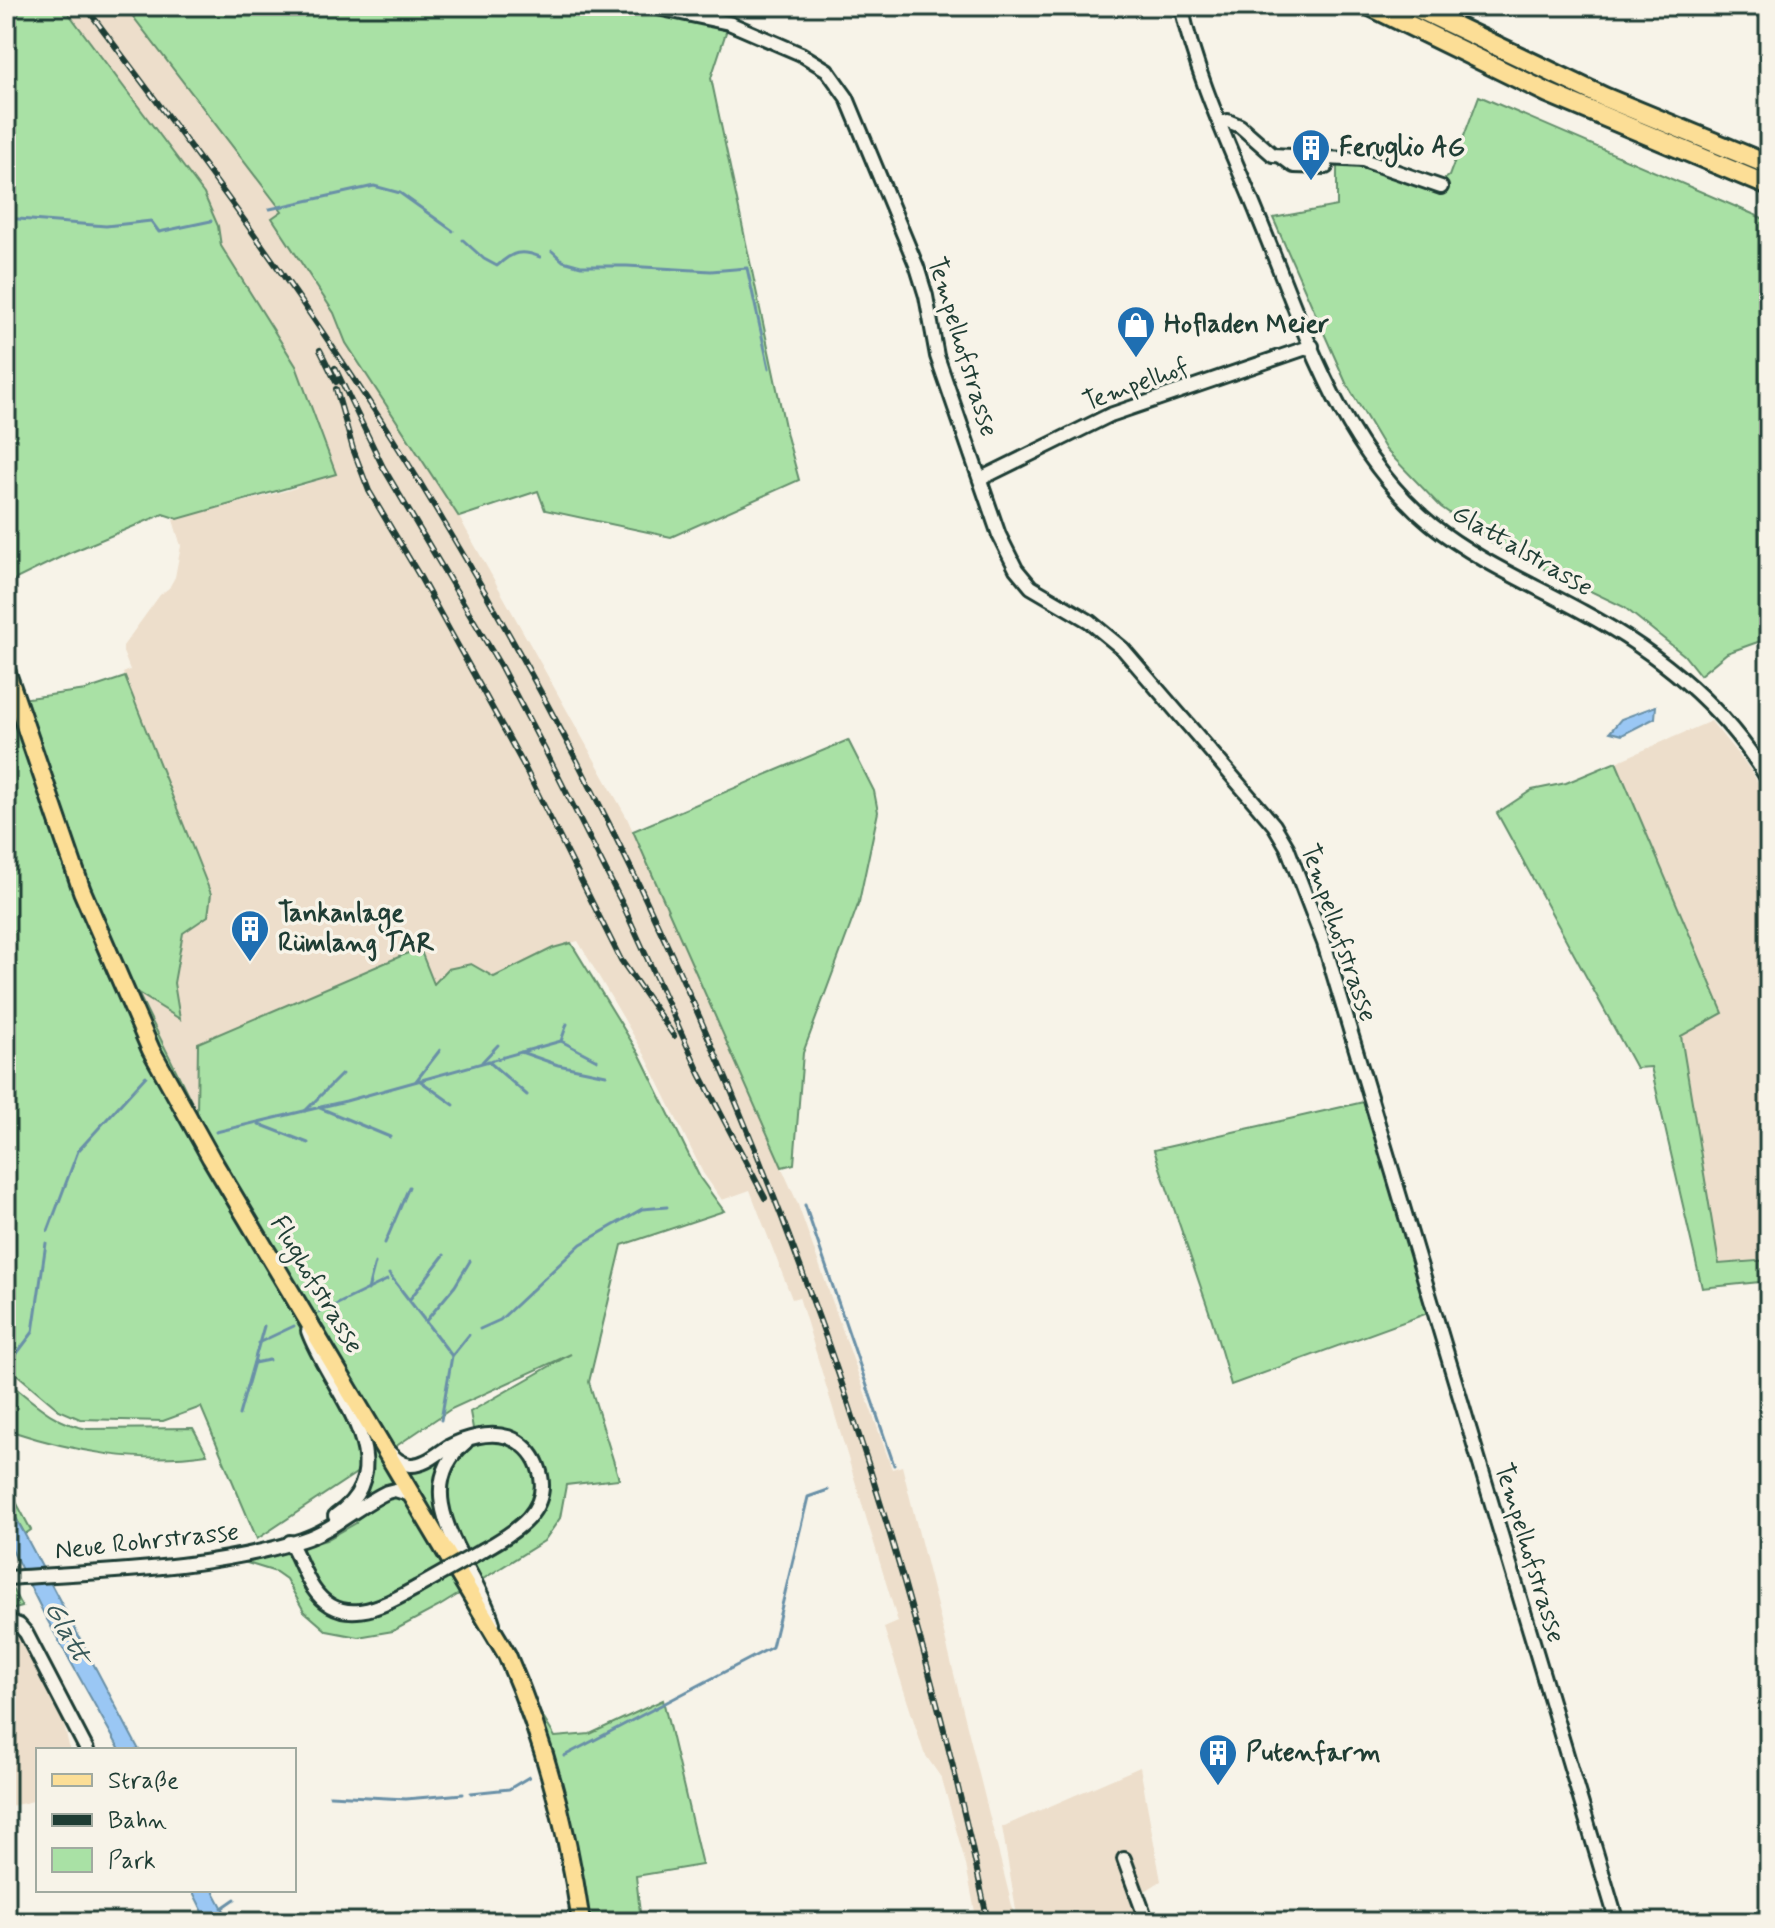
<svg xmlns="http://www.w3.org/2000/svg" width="1775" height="1928" font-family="Mynerve,sans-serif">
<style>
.built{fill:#eddecb}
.green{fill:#a9e1a5;stroke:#648f6c;stroke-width:2;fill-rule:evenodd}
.water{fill:#9ac7f4;stroke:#6990a7;stroke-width:2}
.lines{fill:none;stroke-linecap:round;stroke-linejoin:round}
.stream{stroke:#6990a7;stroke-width:3}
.minor-casing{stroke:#1f3d34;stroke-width:18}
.major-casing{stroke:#1f3d34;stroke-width:22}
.highway-casing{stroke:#1f3d34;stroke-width:24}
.minor{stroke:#f7f3e8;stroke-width:12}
.major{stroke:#fcde96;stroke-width:16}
.highway{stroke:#fcde96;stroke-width:18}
.rail-casing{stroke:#1f3d34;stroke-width:6}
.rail{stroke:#f7f3e8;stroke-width:3;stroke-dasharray:9;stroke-linecap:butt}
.minor-bridge-casing{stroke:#1f3d34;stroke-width:18;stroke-linecap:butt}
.minor-bridge{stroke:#f7f3e8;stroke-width:12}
.labels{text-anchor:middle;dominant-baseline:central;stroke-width:7;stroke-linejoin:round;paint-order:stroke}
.poi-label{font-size:26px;font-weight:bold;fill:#1f3d34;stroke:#f7f3e8;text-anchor:start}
.street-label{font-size:26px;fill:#1f3d34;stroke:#f7f3e8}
.water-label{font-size:28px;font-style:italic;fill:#38595a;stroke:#f7f3e8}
</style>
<rect width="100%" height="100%" fill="#f7f3e8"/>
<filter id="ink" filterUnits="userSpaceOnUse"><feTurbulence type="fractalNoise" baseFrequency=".0125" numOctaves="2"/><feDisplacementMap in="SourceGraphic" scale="16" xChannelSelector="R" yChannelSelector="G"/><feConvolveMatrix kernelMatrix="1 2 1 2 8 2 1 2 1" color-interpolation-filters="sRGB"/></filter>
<g filter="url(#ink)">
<!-- built -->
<g class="built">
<polygon points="63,6 125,6 282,212 273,217 334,313 346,343 459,517 627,818 797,1202 892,1469 902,1466 1016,1922 977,1922 966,1865 942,1779 924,1753 884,1628 898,1622 799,1297 792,1299 750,1190 722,1200 703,1173 645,1055 578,941 553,948 494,977 471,964 434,985 420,950 415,950 198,1043 198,1115 168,1056 138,991 180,1018 174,983 183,932 208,916 211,894 123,673 130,670 123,652 123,646 160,595 169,588 175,577 181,546 173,520 289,490 336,474 296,366 221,246 218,226 204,194"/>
<polygon points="1711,721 1749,768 1769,800 1769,1259 1719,1264 1681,1036 1723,1014 1616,762"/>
<polygon points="6,1628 18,1633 62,1717 70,1750 38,1750 38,1800 6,1807"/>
<polygon points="1140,1767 1161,1881 1134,1898 1143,1922 1018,1922 1002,1827"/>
</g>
<!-- green -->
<g class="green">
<polygon points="6,6 63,6 204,194 218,226 221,246 296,366 336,474 178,519 163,514 67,554 6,584"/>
<polygon points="125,6 720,6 729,23 711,78 787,436 799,480 671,537 545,510 538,491 459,517 346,343 334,313 272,218 282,211"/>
<polygon points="1479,96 1769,221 1769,638 1727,653 1700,675 1684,655 1624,607 1496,546 1441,507 1386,450 1346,383 1273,218 1337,206 1337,159 1351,159 1434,187 1449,176"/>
<path d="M125 677 211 894 208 916 183 933 174 983 180 1019 138 993 197 1113 198 1043 415 950 420 949 434 984 448 969 471 964 494 977 553 948 571 943 641 1057 700 1178 724 1211 622 1245 589 1382 619 1479 566 1485 560 1518 544 1541 438 1607 393 1631 358 1637 327 1631 304 1611 286 1579 276 1572 247 1563 326 1540 356 1523 370 1464 257 1539 201 1407 163 1421 80 1419 59 1410 6 1365V701L86 690ZM571 1354 470 1412 476 1445 446 1454 398 1480 383 1455 451 1409Z"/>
<polygon points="848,740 874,791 878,812 859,902 803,1053 794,1164 782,1167 633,831"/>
<polygon points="1616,762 1723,1013 1681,1036 1719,1264 1769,1260 1769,1281 1702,1288 1651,1067 1636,1068 1497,813 1532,790 1566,783"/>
<polygon points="1368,1101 1431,1312 1231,1385 1212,1320 1154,1150"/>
<path d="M6 1380C32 1401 55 1424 88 1429L193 1428 207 1454C140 1464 75 1452 11 1431L6 1432Z"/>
<polygon points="6,1483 31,1530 25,1534 6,1500"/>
<polygon points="11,1587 22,1607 7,1611 6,1589"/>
<polygon points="530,1696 555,1737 590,1734 663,1700 702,1865 636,1876 641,1922 587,1922"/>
</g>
<!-- water -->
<g class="water">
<polygon points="1656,706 1655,718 1622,735 1610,732 1621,719"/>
<polygon points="6,1501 24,1533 139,1750 120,1750 44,1614 6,1538"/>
<polygon points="192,1890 213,1890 230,1922 208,1922"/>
</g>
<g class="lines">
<!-- stream -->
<g class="stream">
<polyline points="270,209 374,186 400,193 453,231"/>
<polyline points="6,218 106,226 151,221 159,232 211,221"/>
<path d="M463 240 484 259 497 266C512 252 521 249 540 257"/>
<polyline points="552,251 563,261 581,266 627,266 711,271 747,268 769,368"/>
<polyline points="561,1041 567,1024"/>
<polyline points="521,1052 558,1065 606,1075"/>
<polyline points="488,1061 527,1095"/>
<polyline points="482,1062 498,1045"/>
<polyline points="419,1080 454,1105"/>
<polyline points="416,1081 440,1050"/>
<polyline points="320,1108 390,1137"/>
<polyline points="305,1111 342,1074"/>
<polyline points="259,1124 308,1143"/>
<polyline points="216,1132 346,1101 561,1041 597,1060"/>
<polyline points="805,1205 894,1465"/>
<polyline points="48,1231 78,1151 146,1076"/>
<polyline points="385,1243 409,1187"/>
<polyline points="389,1274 452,1356"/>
<polyline points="368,1290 375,1263"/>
<polyline points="410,1299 444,1255"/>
<polyline points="319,1313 387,1280"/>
<polyline points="425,1322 455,1286 470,1261"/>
<polyline points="480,1329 500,1320 581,1244 642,1209 667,1207"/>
<polyline points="258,1343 294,1326"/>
<polyline points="254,1363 269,1360"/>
<polyline points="6,1368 33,1332 46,1243"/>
<polyline points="239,1415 264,1326"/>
<polyline points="441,1420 452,1356 469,1335"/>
<polyline points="564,1756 772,1647 808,1497 828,1490"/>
<polyline points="471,1793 509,1789 529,1777"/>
<polyline points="330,1795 406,1799 463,1794"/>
<polyline points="222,1908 235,1899"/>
</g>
<defs>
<g id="minor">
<polyline points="648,6 729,23 801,54 827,70 847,98 917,267 926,296 937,356 999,535 1016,569 1031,587 1089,621 1123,649 1274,825 1287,847 1324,943 1617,1922"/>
<path d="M1181 6C1197 79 1230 147 1258 216 1303 324 1338 447 1431 524 1477 561 1532 584 1583 612 1658 652 1725 707 1769 781"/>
<polyline points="1220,123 1228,121 1240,126 1273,155 1363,160 1441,187"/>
<polyline points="1282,157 1294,166 1326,167"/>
<polyline points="980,479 1110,415 1312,346"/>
<path d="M308 1331C328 1388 409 1465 335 1516"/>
<path d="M466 1442C403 1494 476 1566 493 1623"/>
<path d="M389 1452C395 1458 401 1464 410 1465 424 1466 437 1454 448 1447 465 1438 489 1431 508 1437 522 1442 533 1453 538 1466 555 1509 514 1533 483 1550"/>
<path d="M290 1542C299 1557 304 1574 313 1588 341 1630 383 1606 416 1588"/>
<path d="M6 1578C104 1571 209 1570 302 1540 333 1530 358 1506 387 1492L395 1490 414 1496"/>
<polyline points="6,1620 19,1625 26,1633 87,1750"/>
<polyline points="1124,1859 1147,1922"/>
</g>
<path id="major" d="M6 670 82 891 151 1050 211 1158 507 1655C544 1739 568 1831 581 1922"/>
<g id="highway">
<polyline points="1370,6 1548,93 1769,186"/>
<polyline points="1413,6 1604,97 1769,165"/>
</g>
</defs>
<!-- minor casing -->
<use href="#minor" class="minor-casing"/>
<!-- major casing -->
<use href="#major" class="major-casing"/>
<!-- highway casing -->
<use href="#highway" class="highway-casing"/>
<!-- minor -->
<use href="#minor" class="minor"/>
<!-- major -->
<use href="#major" class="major"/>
<!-- highway -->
<use href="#highway" class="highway"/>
<defs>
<g id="rail">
<path d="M85 6C193 149 300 292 396 444 680 896 880 1399 988 1922"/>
<polyline points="320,350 336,382"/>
<polyline points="335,368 383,467 500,665 545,750 623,905 700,1074 765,1198"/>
<polyline points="336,389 353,449 369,491 419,575 522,762 621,960 674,1036"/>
</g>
</defs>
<!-- rail casing -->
<use href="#rail" class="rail-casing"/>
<!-- rail -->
<use href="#rail" class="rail"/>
<defs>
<polyline id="minor-bridge" points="416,1588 483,1550"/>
</defs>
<!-- minor-bridge casing -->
<use href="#minor-bridge" class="minor-bridge-casing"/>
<!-- minor-bridge -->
<use href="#minor-bridge" class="minor-bridge"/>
</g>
</g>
<!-- icons -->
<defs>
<symbol id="building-pin" viewBox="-11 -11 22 30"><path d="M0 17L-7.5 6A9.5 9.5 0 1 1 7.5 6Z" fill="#1f6fb2" stroke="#f7f3e8"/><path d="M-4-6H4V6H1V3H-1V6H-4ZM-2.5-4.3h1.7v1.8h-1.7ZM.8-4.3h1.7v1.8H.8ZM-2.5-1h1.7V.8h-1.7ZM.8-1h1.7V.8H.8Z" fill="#fff"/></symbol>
<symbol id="shop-pin" viewBox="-11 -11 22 30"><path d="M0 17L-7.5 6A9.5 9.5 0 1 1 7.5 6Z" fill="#1f6fb2" stroke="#f7f3e8"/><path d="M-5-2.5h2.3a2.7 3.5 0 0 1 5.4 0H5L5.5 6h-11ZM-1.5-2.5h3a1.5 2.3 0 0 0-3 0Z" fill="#fff"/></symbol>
</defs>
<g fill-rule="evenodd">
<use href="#building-pin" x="1289" y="126" width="44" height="60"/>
<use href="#shop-pin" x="1114" y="303" width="44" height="60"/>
<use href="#building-pin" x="228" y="907" width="44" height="60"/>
<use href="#building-pin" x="1196" y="1731" width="44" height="60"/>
</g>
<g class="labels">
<!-- poi labels -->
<g class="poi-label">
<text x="1339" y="148">Feruglio AG</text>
<text x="1164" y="325">Hofladen Meier</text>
<text x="278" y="914">Tankanlage<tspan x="278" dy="30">Rümlang TAR</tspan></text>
<text x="1246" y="1753">Putenfarm</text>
</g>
<!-- street labels -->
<g class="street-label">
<text transform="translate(962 347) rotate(73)">Tempelhofstrasse</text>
<text transform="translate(1136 385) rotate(-20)">Tempelhof</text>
<text transform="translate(1522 551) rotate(30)">Glattalstrasse</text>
<text transform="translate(1338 933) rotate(71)">Tempelhofstrasse</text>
<text transform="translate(316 1285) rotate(59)">Flughofstrasse</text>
<text transform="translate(147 1542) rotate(-6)">Neue Rohrstrasse</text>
<text transform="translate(1529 1553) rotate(73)">Tempelhofstrasse</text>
</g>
<!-- water labels -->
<g class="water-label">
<text transform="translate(67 1633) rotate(62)">Glatt</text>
</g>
</g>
<!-- margin -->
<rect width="1775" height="1928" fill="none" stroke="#f7f3e8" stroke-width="32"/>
<rect x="16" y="16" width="1743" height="1896" fill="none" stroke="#1f3d34" stroke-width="3" filter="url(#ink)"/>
<!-- legend -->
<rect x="36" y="1748" width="260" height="144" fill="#f7f3e8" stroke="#a1aaa0" stroke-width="2"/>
<rect x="52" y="1774" width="40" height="12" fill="#fcde96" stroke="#a1aaa0" stroke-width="2"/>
<text x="108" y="1788" font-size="24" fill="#1f3d34">Straße</text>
<rect x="52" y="1814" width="40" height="12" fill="#1f3d34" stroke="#a1aaa0" stroke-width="2"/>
<text x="108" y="1828" font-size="24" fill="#1f3d34">Bahn</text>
<rect x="52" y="1848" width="40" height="24" fill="#a9e1a5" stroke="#a1aaa0" stroke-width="2"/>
<text x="108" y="1868" font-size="24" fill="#1f3d34">Park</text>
</svg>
